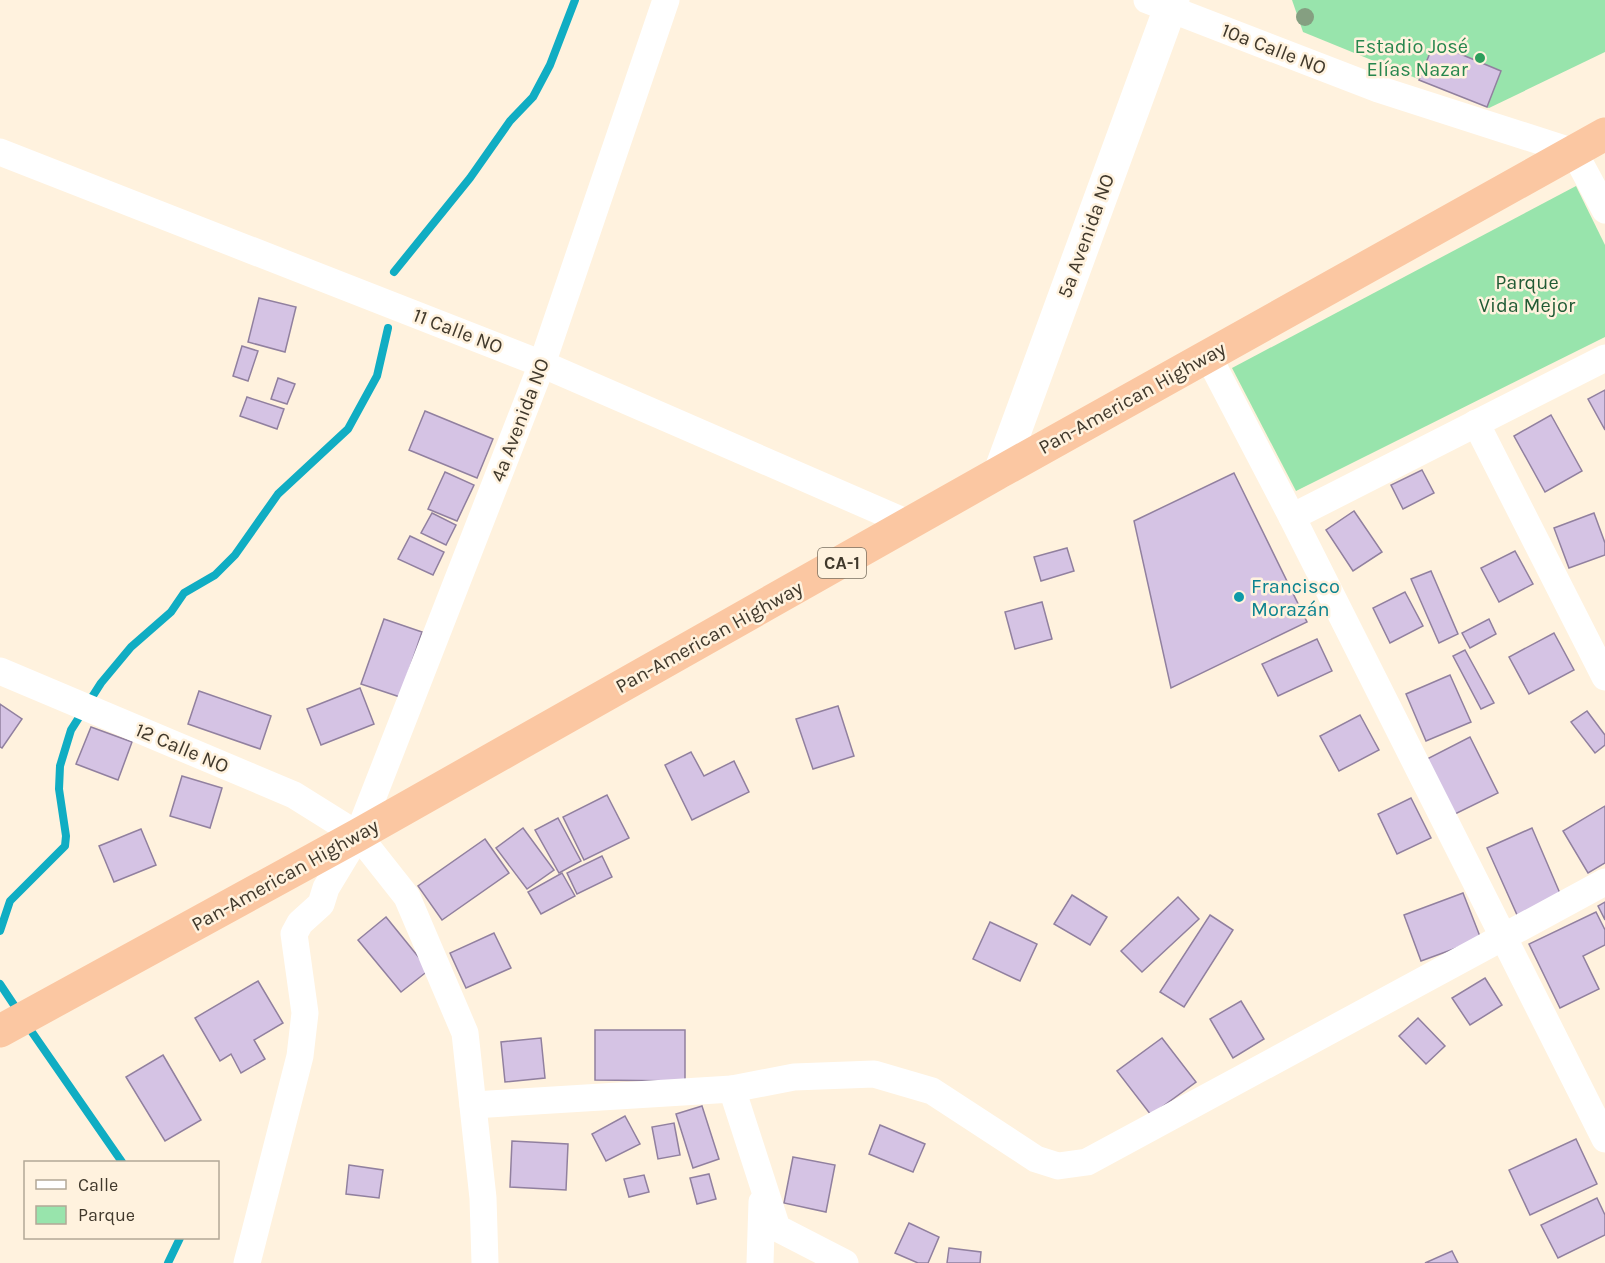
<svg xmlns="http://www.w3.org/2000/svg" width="1605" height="1263" font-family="Karla,sans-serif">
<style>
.green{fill:#98e4ac}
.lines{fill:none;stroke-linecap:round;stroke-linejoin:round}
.stream{stroke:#10adc3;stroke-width:8}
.building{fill:#d5c3e4;stroke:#91809f;stroke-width:1.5}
.minor{stroke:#fff;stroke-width:27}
.tertiary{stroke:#fff;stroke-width:33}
.trunk{stroke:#fbc7a2;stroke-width:33}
.tree{fill:#859f81}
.leisure-dot{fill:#2e9e5b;stroke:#fff2de;stroke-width:2}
.culture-dot{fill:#0f9aa8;stroke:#fff2de;stroke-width:2}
.labels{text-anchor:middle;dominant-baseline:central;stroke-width:5;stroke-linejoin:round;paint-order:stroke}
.shield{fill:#fff2de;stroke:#7a7061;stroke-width:1.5}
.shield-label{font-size:18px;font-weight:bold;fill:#41392c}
.leisure-label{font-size:20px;fill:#27864d;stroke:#fff2de;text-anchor:end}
.street-label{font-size:20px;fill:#41392c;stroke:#fff2de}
.park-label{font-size:20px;fill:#215b35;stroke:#fff2de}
.culture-label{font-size:20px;fill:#0d838f;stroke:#fff2de;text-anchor:start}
</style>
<rect width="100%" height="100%" fill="#fff2de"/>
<!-- green -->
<g class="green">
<polygon points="1292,0 1605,0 1605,52 1489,108 1303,32"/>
<polygon points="1576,186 1605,245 1605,337 1296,491 1232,368"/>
</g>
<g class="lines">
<!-- stream -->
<g class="stream">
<polyline points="394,272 470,178 510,121 533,97 550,65 575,0"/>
<polyline points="0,931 10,901 65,846 66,836 59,789 60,766 71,730 101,683 131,647 171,612 184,593 215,575 235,555 278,494 348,429 377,376 388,328"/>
<polyline points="0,984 20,1014"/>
<polyline points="27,1025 122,1162"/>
<polyline points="168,1263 180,1238"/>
</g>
</g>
<!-- building -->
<g class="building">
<polygon points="1434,43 1501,71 1487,107 1419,80"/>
<polygon points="259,298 296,307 285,352 248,342"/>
<polygon points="242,346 258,351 248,381 233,376"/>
<polygon points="278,378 295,384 287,404 271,399"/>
<polygon points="1605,390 1605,430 1588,399"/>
<polygon points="247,397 284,409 277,429 240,416"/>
<polygon points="425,411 493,439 477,478 409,450"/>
<polygon points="1551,415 1582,471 1545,492 1514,436"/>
<polygon points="1422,470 1434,493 1403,509 1391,485"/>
<polygon points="445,472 474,485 457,521 428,509"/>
<polygon points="1234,473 1307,622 1171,688 1134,521"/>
<polygon points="1354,511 1382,552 1353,571 1326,530"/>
<polygon points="432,513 456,525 446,545 421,533"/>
<polygon points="1594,513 1605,543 1605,555 1569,568 1554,528"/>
<polygon points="410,536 444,552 433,575 398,559"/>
<polygon points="1067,548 1074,571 1041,581 1034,557"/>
<polygon points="1515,551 1533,584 1499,602 1481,568"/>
<polygon points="1431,571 1458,634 1439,643 1411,579"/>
<polygon points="1405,592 1423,626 1390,643 1373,608"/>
<polygon points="1042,602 1052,639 1015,649 1005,612"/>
<polygon points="384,619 422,632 400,697 361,684"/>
<polygon points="1489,619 1496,634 1470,648 1462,633"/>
<polygon points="1554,633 1574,670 1529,694 1509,657"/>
<polygon points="1317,639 1332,671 1278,696 1262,664"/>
<polygon points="1465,650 1494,703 1481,709 1453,656"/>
<polygon points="1450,675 1471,722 1426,741 1406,694"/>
<polygon points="360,688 374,724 321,745 307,709"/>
<polygon points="199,691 271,716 260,749 188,724"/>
<polygon points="0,704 22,719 2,748 0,747"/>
<polygon points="838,706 854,756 813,769 796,719"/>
<polygon points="1587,711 1605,735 1605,745 1595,753 1571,722"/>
<polygon points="1360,715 1379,750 1339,771 1320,736"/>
<polygon points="91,727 132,742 118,780 76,764"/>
<polygon points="1470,737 1498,793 1455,814 1427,759"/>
<polygon points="691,752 704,776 734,761 749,792 692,820 665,765"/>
<polygon points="182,776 222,788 210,828 170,816"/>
<polygon points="607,795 629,838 584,860 563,817"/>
<polygon points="1411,798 1431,838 1397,854 1378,814"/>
<polygon points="1605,806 1605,863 1588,873 1563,831"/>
<polygon points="558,818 581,861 559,873 535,830"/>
<polygon points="523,828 554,870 527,889 496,848"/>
<polygon points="1532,828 1562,898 1518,917 1487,848"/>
<polygon points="141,829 156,865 114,882 99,846"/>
<polygon points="485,839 509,873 442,920 418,886"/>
<polygon points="602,856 612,877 577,894 567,873"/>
<polygon points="562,873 575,896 541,914 528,892"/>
<polygon points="1463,893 1481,939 1421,961 1404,915"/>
<polygon points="1072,895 1107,917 1090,945 1054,924"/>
<polygon points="1178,897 1199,919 1142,972 1121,951"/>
<polygon points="1605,902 1605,920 1598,906"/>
<polygon points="1596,912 1605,930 1605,945 1583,956 1599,989 1560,1008 1529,944"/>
<polygon points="1210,915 1233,930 1184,1007 1160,992"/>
<polygon points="386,917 429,970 401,992 358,940"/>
<polygon points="990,922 1037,944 1020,981 973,959"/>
<polygon points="494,933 511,968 466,988 450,953"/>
<polygon points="1485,978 1502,1005 1470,1025 1452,998"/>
<polygon points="258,981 283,1023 254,1040 265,1059 241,1073 231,1054 220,1061 195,1018"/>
<polygon points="1241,1001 1264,1039 1233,1058 1210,1019"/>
<polygon points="1418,1018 1445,1046 1426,1064 1399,1036"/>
<polygon points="595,1030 685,1030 685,1081 595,1080"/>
<polygon points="541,1038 545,1078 505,1082 501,1042"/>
<polygon points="1162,1038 1196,1082 1151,1115 1117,1071"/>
<polygon points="163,1055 201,1120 165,1141 126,1077"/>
<polygon points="702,1106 719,1159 693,1168 676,1114"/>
<polygon points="625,1116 640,1144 606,1161 592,1134"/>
<polygon points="674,1123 680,1155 658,1159 652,1127"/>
<polygon points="880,1125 925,1144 913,1172 869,1154"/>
<polygon points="1576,1139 1597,1184 1530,1215 1509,1170"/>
<polygon points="512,1141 568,1144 566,1190 510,1187"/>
<polygon points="793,1157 835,1165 826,1212 784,1203"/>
<polygon points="349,1165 383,1170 379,1198 346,1194"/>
<polygon points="709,1174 716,1199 697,1204 690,1178"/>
<polygon points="644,1175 649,1192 629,1197 624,1179"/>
<polygon points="1597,1198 1605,1215 1605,1235 1558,1258 1541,1225"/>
<polygon points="909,1223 939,1237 928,1263 918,1263 895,1253"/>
<polygon points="949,1248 981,1252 980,1263 947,1263"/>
<polygon points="1452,1251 1458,1263 1425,1263"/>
</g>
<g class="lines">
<!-- minor -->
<g class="minor">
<polyline points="1147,0 1378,89 1574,152 1605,210"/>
<polyline points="0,152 542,364 910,524"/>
<polyline points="1208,356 1292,517 1605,1139"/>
<polyline points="1476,423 1605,677"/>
<polyline points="1292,517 1605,358"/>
<polyline points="0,671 294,795 358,835 407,897 465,1033 483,1198 485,1263"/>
<polyline points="732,1089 794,1077 874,1074 932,1091 1036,1159 1058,1166 1087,1162 1605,882"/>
<polyline points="473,1105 732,1089 777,1228 845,1263"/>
<polyline points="247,1263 300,1056 305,1013 294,934 300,923 321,904 326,888 358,835 542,364 666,0"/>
<polyline points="760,1263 762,1202"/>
</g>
<!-- tertiary -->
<polyline class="tertiary" points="1000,472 1173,0"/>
<!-- trunk -->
<polyline class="trunk" points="0,1031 358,835 1000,472 1605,134"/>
</g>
<!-- trees -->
<circle class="tree" cx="1305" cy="17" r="9"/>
<!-- markers -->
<circle class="leisure-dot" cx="1480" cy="58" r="6"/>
<circle class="culture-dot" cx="1239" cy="597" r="6"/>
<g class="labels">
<!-- shield labels -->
<rect class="shield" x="818" y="548" width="48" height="30" rx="4.5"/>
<g class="shield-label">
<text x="842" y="563">CA-1</text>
</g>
<!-- leisure labels -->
<g class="leisure-label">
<text x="1468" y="46">Estadio José<tspan x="1468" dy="23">Elías Nazar</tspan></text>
</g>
<!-- street labels -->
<g class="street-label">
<text transform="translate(1274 49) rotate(21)">10a Calle NO</text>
<text transform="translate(1086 236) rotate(-70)">5a Avenida NO</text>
<text transform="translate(458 331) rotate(21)">11 Calle NO</text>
<text transform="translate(1132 398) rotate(-29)">Pan-American Highway</text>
<text transform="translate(520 420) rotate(-69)">4a Avenida NO</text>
<text transform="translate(709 637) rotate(-29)">Pan-American Highway</text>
<text transform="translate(182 748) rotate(23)">12 Calle NO</text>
<text transform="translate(285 875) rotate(-29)">Pan-American Highway</text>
</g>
<!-- park labels -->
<g class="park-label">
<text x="1527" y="282">Parque<tspan x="1527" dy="23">Vida Mejor</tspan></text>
</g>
<!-- culture labels -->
<g class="culture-label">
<text x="1251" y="586">Francisco<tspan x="1251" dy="23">Morazán</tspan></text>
</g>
</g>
<!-- legend -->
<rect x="24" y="1161" width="195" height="78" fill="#fff2de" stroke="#b3a897" stroke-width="1.5"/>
<rect x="36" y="1180" width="30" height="9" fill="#ffffff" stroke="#b3a897" stroke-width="1.5"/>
<text x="78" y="1191" font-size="18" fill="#41392c">Calle</text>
<rect x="36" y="1206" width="30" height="18" fill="#98e4ac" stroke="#b3a897" stroke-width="1.5"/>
<text x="78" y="1221" font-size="18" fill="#41392c">Parque</text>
</svg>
